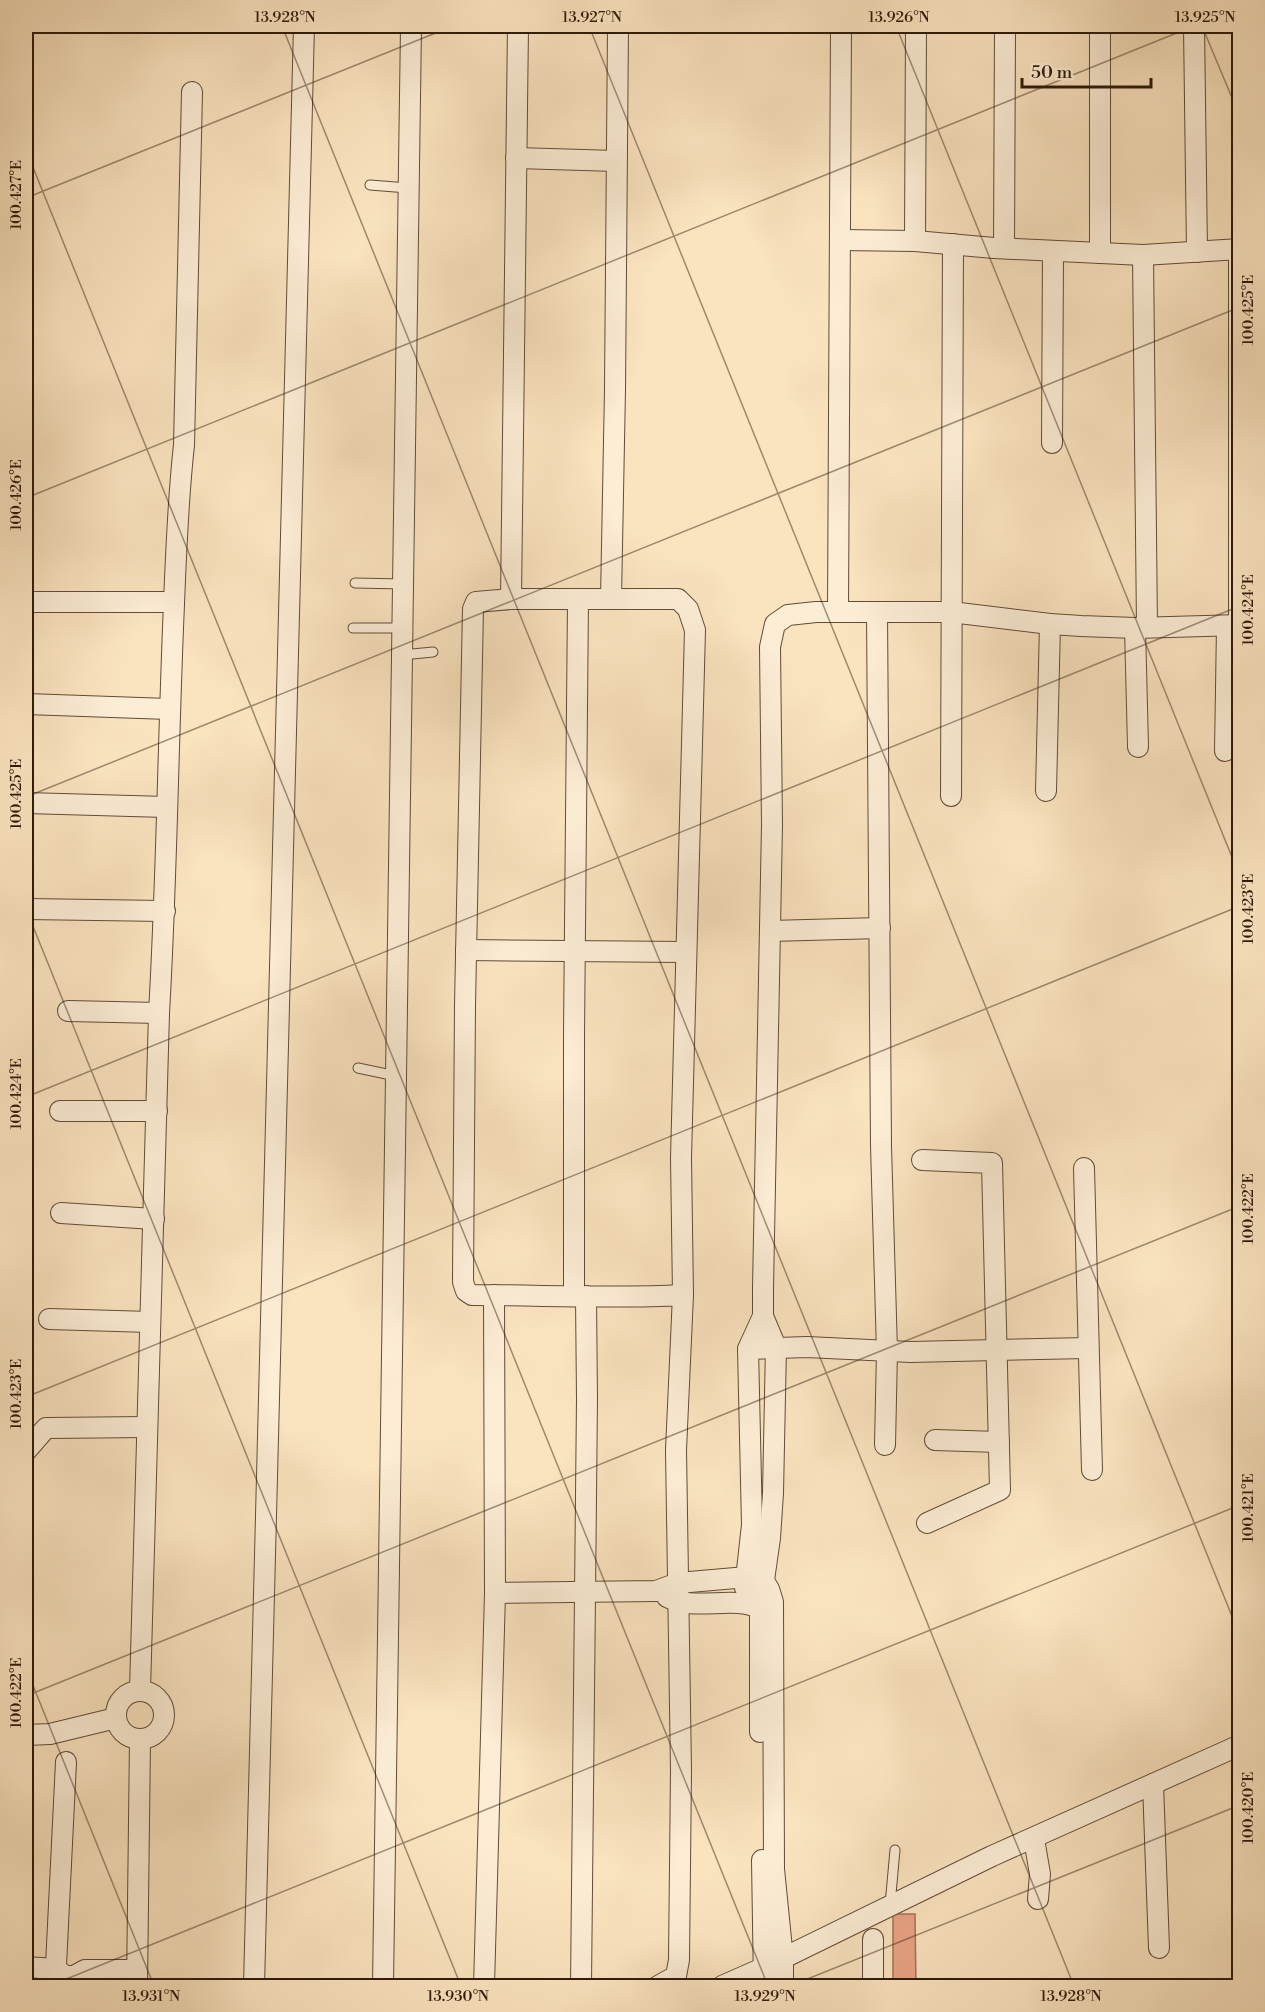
<svg xmlns="http://www.w3.org/2000/svg" width="1265" height="2012" font-family="'Libre Bodoni',serif">
<style>
.building{fill:#e9a485;stroke:#a3735d;stroke-width:1.5}
.lines{fill:none;stroke-linecap:round;stroke-linejoin:round}
.lane-casing{stroke:#614c37;stroke-width:11}
.street-casing{stroke:#614c37;stroke-width:22}
.lane{stroke:#fcedd5;stroke-width:9}
.street{stroke:#fcedd5;stroke-width:20}
.ticks{fill:none;stroke:#2e1a0a;stroke-width:1.5;stroke-opacity:0.45}
.neatline{fill:none;stroke:#2e1a0a;stroke-width:2}
.ticks-label{font-size:15px;text-anchor:middle;fill:#2e1a0a}
</style>
<rect width="100%" height="100%" fill="#fae3bf"/>
<filter id="stains"><feTurbulence type="fractalNoise" baseFrequency=".00333" numOctaves="4"/><feColorMatrix values="0 0 0 0 .2 0 0 0 0 .09 0 0 0 0 .02 0 0 0 .5 -.17"/></filter>
<radialGradient id="worn" r=".72"><stop offset=".6" stop-color="#630" stop-opacity="0"/><stop offset="1" stop-color="#630" stop-opacity=".3"/></radialGradient>
<!-- building -->
<polygon class="building" points="893,1914 915,1914 916,1986 893,1986"/>
<g class="lines">
<defs>
<g id="lane">
<polyline points="370,185 408,188"/>
<polyline points="355,583 403,584"/>
<polyline points="353,628 402,628"/>
<polyline points="402,655 433,652"/>
<polyline points="358,1068 396,1076"/>
<polyline points="890,1905 895,1850"/>
</g>
<g id="street">
<polyline points="1100,26 1100,253"/>
<polyline points="1194,26 1197,252"/>
<polyline points="516,158 616,161"/>
<polyline points="840,240 915,241 994,248 1143,255 1240,249"/>
<polyline points="915,241 916,26"/>
<polyline points="1004,248 1005,26"/>
<polyline points="1143,255 1147,627"/>
<polyline points="1052,443 1053,251"/>
<polyline points="511,599 518,26"/>
<polyline points="611,599 615,389 618,26"/>
<polyline points="26,602 174,602"/>
<polyline points="838,612 841,26"/>
<polyline points="877,612 881,1146 887,1351 885,1445"/>
<polyline points="1239,625 1239,249"/>
<polyline points="1135,628 1138,747"/>
<polyline points="26,704 169,709"/>
<polyline points="1225,751 1227,626"/>
<polyline points="1046,791 1050,624"/>
<polyline points="951,796 953,244"/>
<polyline points="26,803 166,807"/>
<polyline points="26,909 165,911"/>
<polyline points="770,931 880,928"/>
<polyline points="466,950 685,952"/>
<polyline points="68,1011 159,1013"/>
<polyline points="60,1111 157,1111"/>
<polyline points="922,1160 992,1163 1000,1490 927,1523"/>
<polyline points="1084,1168 1092,1470"/>
<polyline points="61,1213 154,1219"/>
<polyline points="574,1296 574,1036 578,599"/>
<polyline points="49,1319 150,1322"/>
<polyline points="748,1349 807,1347 911,1352 1087,1348"/>
<polyline points="935,1440 999,1442"/>
<polyline points="26,1451 46,1428 147,1427"/>
<polyline points="745,1588 752,1525 748,1349 763,1316"/>
<polyline points="495,1593 656,1591 678,1583 747,1577 764,1581 769,1589 773,1602 774,1869 783,1959 783,1986"/>
<path d="M667 1597C695 1612 731 1595 760 1608V1732"/>
<polyline points="760,1608 770,1538 773,1493 776,1347 763,1316 763,1288 772,825 770,647 775,624 788,615 816,612 951,612 1050,624 1081,626 1135,628 1240,625"/>
<path d="M140 1691 159 1013C167 876 168 740 174 604 176 551 178 498 184 445L192 92"/>
<circle cx="140" cy="1715" r="24"/>
<polyline points="26,1735 50,1734 116,1718"/>
<polyline points="1153,1784 1159,1948"/>
<polyline points="1034,1839 1040,1874 1038,1899"/>
<polyline points="762,1860 764,1986"/>
<polyline points="26,1967 55,1969 66,1976 74,1976 85,1970 137,1970"/>
<polyline points="55,1986 66,1762"/>
<polyline points="137,1986 140,1740"/>
<polyline points="254,1986 304,26"/>
<polyline points="383,1986 411,26"/>
<polyline points="484,1986 495,1593 494,1295"/>
<polyline points="581,1986 587,1399 586,1296"/>
<path d="M658 1986 676 1976 679 1960 681 1770 676 1450 683 1295 681 1158 695 630 688 609 678 599H511L476 602 473 609 465 1005 463 1282 466 1291 472 1295C543 1295 613 1299 683 1295"/>
<polyline points="722,1986 763,1968 992,1856 1240,1745"/>
<polyline points="873,1986 873,1939"/>
</g>
</defs>
<!-- lane casing -->
<use href="#lane" class="lane-casing"/>
<!-- street casing -->
<use href="#street" class="street-casing"/>
<!-- lane -->
<use href="#lane" class="lane"/>
<!-- street -->
<use href="#street" class="street"/>
</g>
<!-- ticks -->
<path class="ticks" d="M282 26 1074 1986M589 26 1240 1636M896 26 1240 877M1202 26 1240 117M26 150 768 1986M26 198 453 26M26 498 1194 26M26 797 1240 307M26 909 461 1986M26 1097 1240 606M26 1397 1240 906M26 1668 154 1986M26 1696 1240 1206M49 1986 1240 1505M790 1986 1240 1805"/>
<!-- margin -->
<rect width="1265" height="2012" fill="none" stroke="#fae3bf" stroke-width="66"/>
<!-- scale -->
<path d="M1022 78v9h129v-9" fill="none" stroke="#2e1a0a" stroke-width="3"/>
<text x="1031" y="78" font-size="18" fill="#2e1a0a" stroke="#fcedd5" stroke-width="4.5" paint-order="stroke">50 m</text>
<rect x="33" y="33" width="1199" height="1946" class="neatline"/>
<g class="ticks-label">
<text x="285" y="22">13.928°N</text>
<text x="592" y="22">13.927°N</text>
<text x="899" y="22">13.926°N</text>
<text x="1205" y="22">13.925°N</text>
<text transform="translate(16 195) rotate(-90)" y="5">100.427°E</text>
<text transform="translate(1248 310) rotate(-90)" y="5">100.425°E</text>
<text transform="translate(16 495) rotate(-90)" y="5">100.426°E</text>
<text transform="translate(1248 610) rotate(-90)" y="5">100.424°E</text>
<text transform="translate(16 794) rotate(-90)" y="5">100.425°E</text>
<text transform="translate(1248 909) rotate(-90)" y="5">100.423°E</text>
<text transform="translate(16 1094) rotate(-90)" y="5">100.424°E</text>
<text transform="translate(1248 1209) rotate(-90)" y="5">100.422°E</text>
<text transform="translate(16 1394) rotate(-90)" y="5">100.423°E</text>
<text transform="translate(1248 1508) rotate(-90)" y="5">100.421°E</text>
<text transform="translate(16 1693) rotate(-90)" y="5">100.422°E</text>
<text transform="translate(1248 1808) rotate(-90)" y="5">100.420°E</text>
<text x="151" y="2001">13.931°N</text>
<text x="458" y="2001">13.930°N</text>
<text x="765" y="2001">13.929°N</text>
<text x="1071" y="2001">13.928°N</text>
</g>
<rect width="100%" height="100%" filter="url(#stains)"/>
<rect width="100%" height="100%" fill="url(#worn)"/>
</svg>
